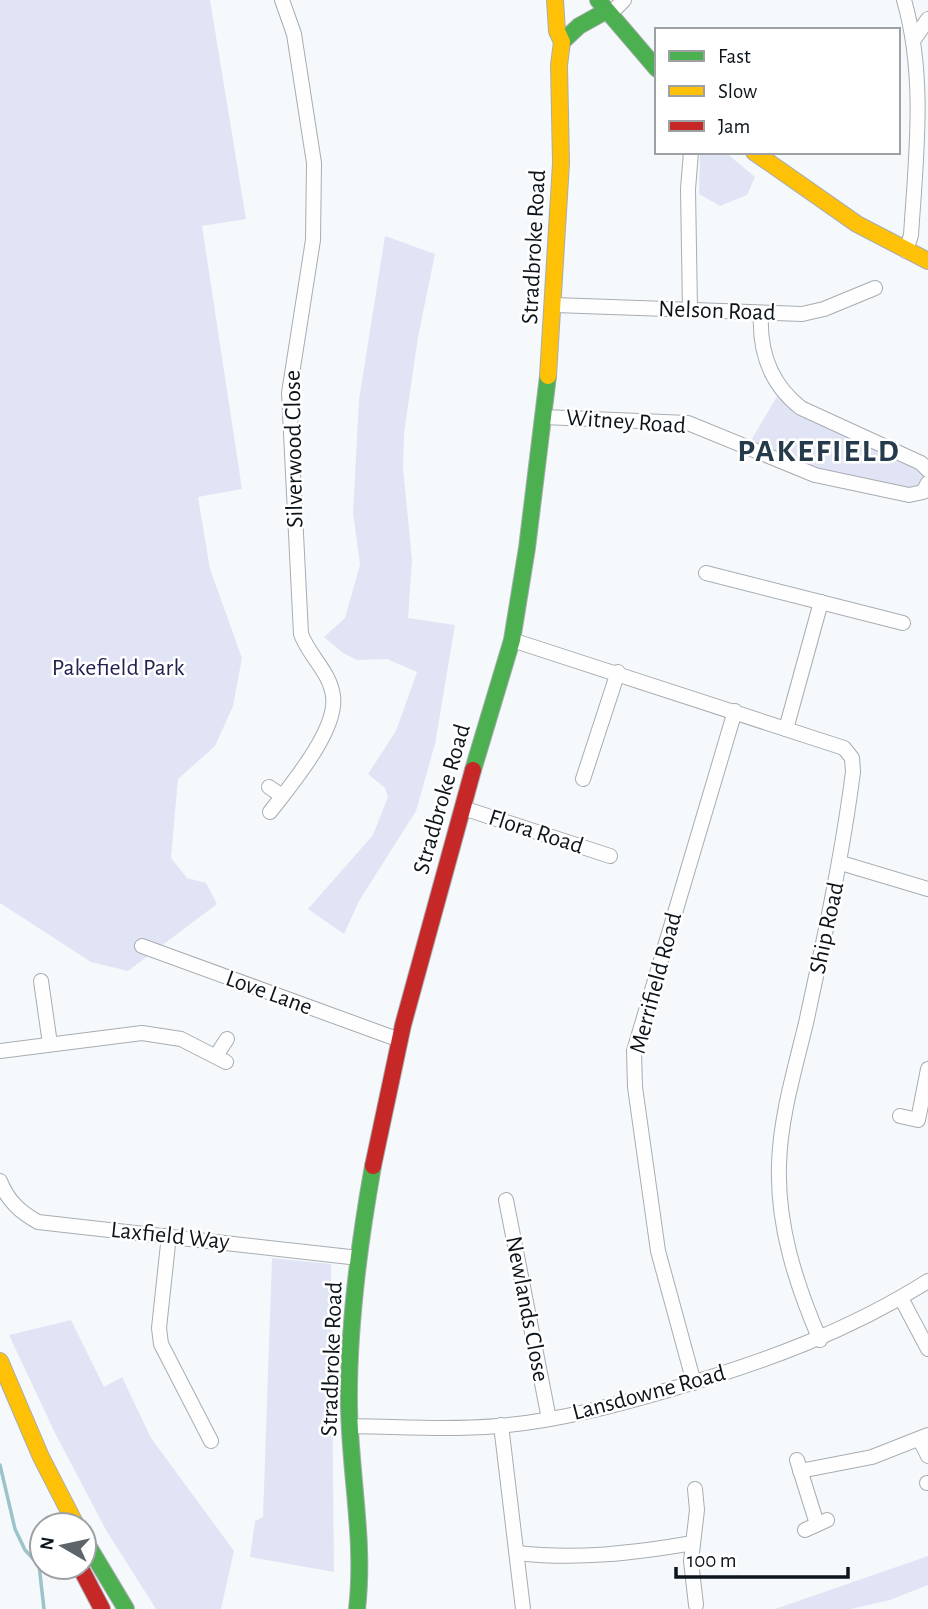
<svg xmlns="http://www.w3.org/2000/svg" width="928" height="1609" font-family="'Alegreya Sans',sans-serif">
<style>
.green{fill:#e1e4f5}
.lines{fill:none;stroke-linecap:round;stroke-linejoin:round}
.stream{stroke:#9dc3ca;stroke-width:3.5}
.street-casing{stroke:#a7adb1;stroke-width:16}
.fast-casing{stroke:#a7adb1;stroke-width:18}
.slow-casing{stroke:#a7adb1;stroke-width:18}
.jam-casing{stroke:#a7adb1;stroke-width:18}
.street{stroke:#fefeff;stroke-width:14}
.fast{stroke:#4caf50;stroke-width:16}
.slow{stroke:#ffc107;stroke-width:16}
.jam{stroke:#c62828;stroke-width:16}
.labels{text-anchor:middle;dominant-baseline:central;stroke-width:5;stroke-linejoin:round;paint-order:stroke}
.street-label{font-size:24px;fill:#0c151c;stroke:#fff}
.park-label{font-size:24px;fill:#232253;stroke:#fff}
.district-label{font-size:32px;font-weight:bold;letter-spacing:2px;fill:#253a4b;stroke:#fff}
</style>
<rect width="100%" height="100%" fill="#f6f9fc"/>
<!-- green -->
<g class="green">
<polygon points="0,0 210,0 246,219 202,226 242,489 198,497 210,569 242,658 233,706 215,746 178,779 171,858 187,878 206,883 217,904 128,971 91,962 0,903"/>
<polygon points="700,152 725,152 755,177 747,195 720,206 699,194"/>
<polygon points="385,236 435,254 418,337 404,433 403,468 412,560 408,618 455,625 435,744 416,811 359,901 344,934 308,909 373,835 388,797 385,788 368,774 396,731 417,672 387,659 357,660 343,653 324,637 345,618 360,565 353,513 359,400"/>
<polygon points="779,393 916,466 925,474 925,481 914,491 810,469 750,442"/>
<polygon points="272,1258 331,1264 334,1572 250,1557 255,1521 263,1517"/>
<polygon points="71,1320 104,1387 122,1377 151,1438 234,1551 221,1609 156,1609 106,1530 55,1433 9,1335"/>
<polygon points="928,1556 928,1585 890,1600 851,1609 775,1609"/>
</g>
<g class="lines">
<!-- stream -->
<polyline class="stream" points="0,1465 15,1529 25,1550 39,1565 44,1609"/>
<defs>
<g id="street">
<path d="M904 0C926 76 916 157 911 235L906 251"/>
<polyline points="609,15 624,0"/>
<polyline points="915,38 928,19"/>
<polyline points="555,305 802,314 824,309 875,288"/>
<polyline points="690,310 688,189 691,152"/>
<path d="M761 314C759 352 770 384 801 408L921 463 928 470"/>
<polyline points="543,417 688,423 815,475 909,495 923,492 928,483"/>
<polyline points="706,573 903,623"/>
<path d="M512 640 844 748 852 758 853 772C842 857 824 940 806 1023 795 1069 780 1118 779 1165 777 1226 796 1284 820 1340"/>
<polyline points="786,729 821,602"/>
<polyline points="583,779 618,672"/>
<polyline points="269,787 282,796"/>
<polyline points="463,808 610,856"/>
<path d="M270 812C290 786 338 730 333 696 330 672 309 656 301 634L289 393 313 240 314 163 294 34 282 0"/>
<polyline points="841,863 928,889"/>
<polyline points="142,946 397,1039"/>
<polyline points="41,981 50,1044"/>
<polyline points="0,1051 142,1033 181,1039 226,1062"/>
<polyline points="216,1056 227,1039"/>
<polyline points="900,1116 918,1120 928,1069"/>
<path d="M0 1181C8 1201 20 1212 38 1222L359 1258"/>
<polyline points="506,1200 549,1419"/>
<polyline points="169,1235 159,1328 161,1344 211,1441"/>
<polyline points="901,1298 928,1349"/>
<polyline points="694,1383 658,1251 635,1087 634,1051 735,711"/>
<polyline points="501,1425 523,1609"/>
<path d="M350 1426C399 1427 449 1430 498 1426 558 1421 617 1405 675 1388 764 1362 849 1331 928 1281"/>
<polyline points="920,1440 928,1456"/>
<polyline points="797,1460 817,1524"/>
<polyline points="800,1471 872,1457 928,1435"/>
<polyline points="927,1483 928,1483"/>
<polyline points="695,1489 697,1510 691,1561 696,1605"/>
<polyline points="805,1530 827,1520"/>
<path d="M518 1553C577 1560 634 1553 693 1543"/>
</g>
<g id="fast">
<polyline points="598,0 657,69"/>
<polyline points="562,42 579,26 606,11"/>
<polyline points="473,770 512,640 527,548 548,376"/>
<polyline points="84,1539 126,1609"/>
<path d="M357 1609C365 1541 350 1474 349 1406 348 1326 359 1244 373 1166"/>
</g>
<g id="slow">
<polyline points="754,152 857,224 928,261"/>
<polyline points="548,376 561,163 559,65 562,42 557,31 555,0"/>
<polyline points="0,1361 41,1457 76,1525"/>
</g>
<g id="jam">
<polyline points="373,1166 403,1025 473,770"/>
<polyline points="80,1567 102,1609"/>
</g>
</defs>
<!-- street casing -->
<use href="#street" class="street-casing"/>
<!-- fast casing -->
<use href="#fast" class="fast-casing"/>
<!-- slow casing -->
<use href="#slow" class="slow-casing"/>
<!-- jam casing -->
<use href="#jam" class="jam-casing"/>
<!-- street -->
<use href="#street" class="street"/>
<!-- fast -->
<use href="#fast" class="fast"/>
<!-- slow -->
<use href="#slow" class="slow"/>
<!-- jam -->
<use href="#jam" class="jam"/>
</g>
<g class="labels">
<!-- street labels -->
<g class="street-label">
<text transform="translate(534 247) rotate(-87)">Stradbroke Road</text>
<text transform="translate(717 311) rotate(2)">Nelson Road</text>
<text transform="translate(626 422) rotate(4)">Witney Road</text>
<text transform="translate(294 449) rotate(-91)">Silverwood Close</text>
<text transform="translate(442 799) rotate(-74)">Stradbroke Road</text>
<text transform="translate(536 832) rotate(18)">Flora Road</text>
<text transform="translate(827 928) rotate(-78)">Ship Road</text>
<text transform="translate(656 983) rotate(-75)">Merrifield Road</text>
<text transform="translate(269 993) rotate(20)">Love Lane</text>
<text transform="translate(170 1236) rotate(6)">Laxfield Way</text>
<text transform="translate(527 1309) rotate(79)">Newlands Close</text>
<text transform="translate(332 1359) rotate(-88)">Stradbroke Road</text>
<text transform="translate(649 1393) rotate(-15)">Lansdowne Road</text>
</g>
<!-- park labels -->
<g class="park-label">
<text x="118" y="668">Pakefield Park</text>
</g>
<!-- district labels -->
<g class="district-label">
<text x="819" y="451">PAKEFIELD</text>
</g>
</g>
<!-- legend -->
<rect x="655" y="28" width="245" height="126" fill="#ffffff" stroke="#9ea1a4" stroke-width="2"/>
<rect x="669" y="51" width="35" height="10" fill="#4caf50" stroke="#9ea1a4" stroke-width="2"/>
<text x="718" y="63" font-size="21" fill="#0c151c">Fast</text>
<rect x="669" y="86" width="35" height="10" fill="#ffc107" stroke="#9ea1a4" stroke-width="2"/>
<text x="718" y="98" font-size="21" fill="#0c151c">Slow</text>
<rect x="669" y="121" width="35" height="10" fill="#c62828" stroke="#9ea1a4" stroke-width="2"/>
<text x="718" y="133" font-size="21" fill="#0c151c">Jam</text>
<!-- north arrow -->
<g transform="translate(63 1546) rotate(279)"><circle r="33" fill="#ffffff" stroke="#9ea1a4" stroke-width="2"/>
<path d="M0-5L12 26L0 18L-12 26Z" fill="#5e656a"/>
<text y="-10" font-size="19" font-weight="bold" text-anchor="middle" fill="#0c151c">N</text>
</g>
<!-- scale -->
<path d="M676 1567v10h172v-10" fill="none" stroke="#0c151c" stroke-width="3.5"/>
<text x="687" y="1567" font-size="21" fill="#0c151c" stroke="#ffffff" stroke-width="5" paint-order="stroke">100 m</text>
</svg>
